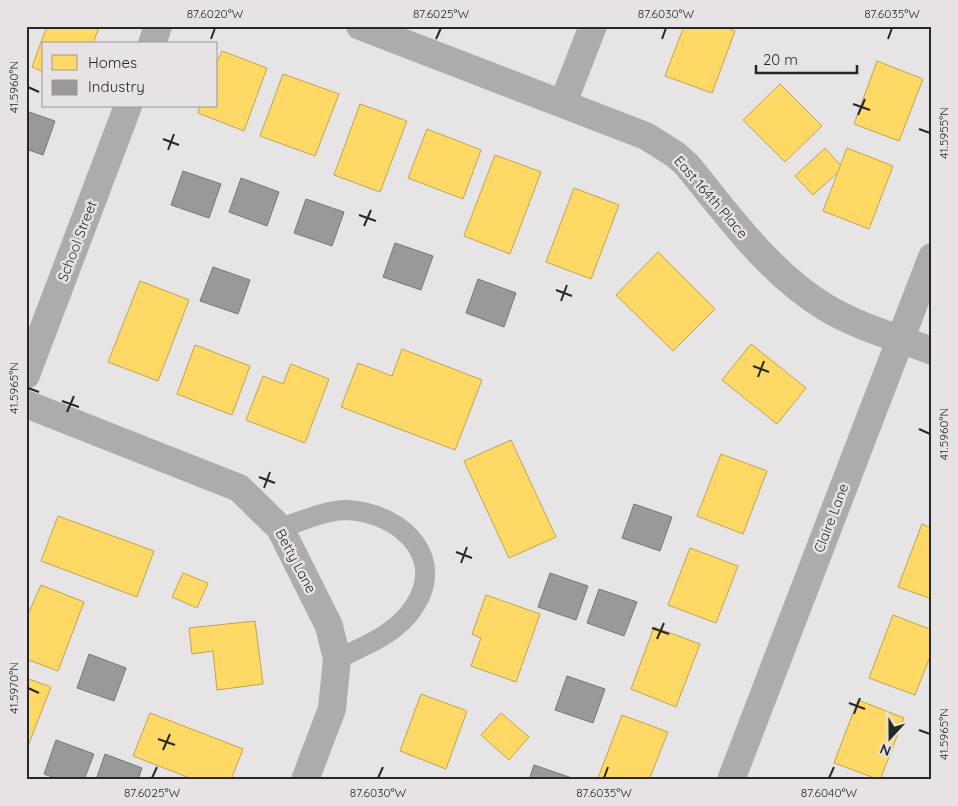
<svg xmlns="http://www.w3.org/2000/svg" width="958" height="806" font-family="Quicksand,sans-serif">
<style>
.homes{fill:#ffd966;stroke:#bea453}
.industry{fill:#999;stroke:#777}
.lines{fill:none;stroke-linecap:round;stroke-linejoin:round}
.service{stroke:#adacac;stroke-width:20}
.minor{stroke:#adacac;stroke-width:28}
.ticks{fill:none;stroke:#282727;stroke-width:2}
.labels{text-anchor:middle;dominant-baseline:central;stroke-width:5;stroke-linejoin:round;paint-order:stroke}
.street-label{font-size:14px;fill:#282727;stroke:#e7e3e4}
.neatline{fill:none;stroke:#282727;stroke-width:2}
.ticks-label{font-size:12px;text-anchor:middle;fill:#282727}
</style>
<rect width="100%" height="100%" fill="#e6e4e5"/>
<!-- homes -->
<g class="homes">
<polygon points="47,26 97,26 99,27 93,44 44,44 44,72 32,67"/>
<polygon points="684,26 724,26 735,31 712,93 665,76"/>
<polygon points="222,51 267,68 244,131 198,113 200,106 216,106 216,64"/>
<polygon points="877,61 923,79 899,141 854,124"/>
<polygon points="283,74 339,94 315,156 260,136"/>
<polygon points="780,84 822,126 785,162 743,120"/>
<polygon points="360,104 407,121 380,192 334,175"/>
<polygon points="427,129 481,150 463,199 408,178"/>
<polygon points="825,148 843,168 813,195 795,176"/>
<polygon points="847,148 893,166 869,229 823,211"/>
<polygon points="495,155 541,172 510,254 464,236"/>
<polygon points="574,188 619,205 591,279 546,262"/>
<polygon points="658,252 715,309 673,351 616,295"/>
<polygon points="140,281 189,300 158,381 108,362"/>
<polygon points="751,344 806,388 777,424 722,380"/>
<polygon points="195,345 250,366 232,415 177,394"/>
<polygon points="402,349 482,380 455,450 341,407 358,363 392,376"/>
<polygon points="291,364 329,379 305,443 246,420 263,376 283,384"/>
<polygon points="511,440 556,537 509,558 464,461"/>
<polygon points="721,454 767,471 743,534 697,516"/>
<polygon points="58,516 154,551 137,597 41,561"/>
<polygon points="922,524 932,528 932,599 898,587"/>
<polygon points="690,548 738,566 716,623 668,605"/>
<polygon points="183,573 208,583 197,608 172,597"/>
<polygon points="41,585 84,602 58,671 26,659 26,619"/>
<polygon points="486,595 540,614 516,682 471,666 481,638 472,634"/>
<polygon points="893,615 932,630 932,652 915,695 869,678"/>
<polygon points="255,621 263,684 217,690 213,651 192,654 189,628"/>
<polygon points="654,627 700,644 676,707 631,689"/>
<polygon points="26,678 51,687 26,751"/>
<polygon points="421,694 467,711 446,769 400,751"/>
<polygon points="858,700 904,718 880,780 834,763"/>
<polygon points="150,713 243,749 231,780 195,780 133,756"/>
<polygon points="501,713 529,737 509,760 481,735"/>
<polygon points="622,715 668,732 649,780 604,780 598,778"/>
</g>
<!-- industry -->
<g class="industry">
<polygon points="26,111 55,121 43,155 26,149"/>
<polygon points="183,171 221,184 209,218 171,205"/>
<polygon points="241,178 279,192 267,226 229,212"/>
<polygon points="306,199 344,212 332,246 294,233"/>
<polygon points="395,243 433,256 421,290 383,277"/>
<polygon points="213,267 250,280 238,314 200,301"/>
<polygon points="478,279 516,293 504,327 466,313"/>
<polygon points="634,504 672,517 660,551 622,538"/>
<polygon points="550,573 588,586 576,620 538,607"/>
<polygon points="599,589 637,602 624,636 587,623"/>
<polygon points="89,654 126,668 114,701 77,688"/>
<polygon points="567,676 605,689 593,723 555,710"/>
<polygon points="56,740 94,754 84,780 60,780 44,774"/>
<polygon points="105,754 142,768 138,780 96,780"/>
<polygon points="534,765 572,778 572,780 529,780"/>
</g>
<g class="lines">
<!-- service -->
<path class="service" d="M280 528C300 522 325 510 347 510 404 513 452 562 408 615 389 637 362 647 337 659"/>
<!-- minor -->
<g class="minor">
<path d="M360 26 646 136 676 155 687 165C729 216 768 272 825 307 858 327 896 337 932 351"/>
<polyline points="152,44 158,26"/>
<polyline points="563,103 593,26"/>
<polyline points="26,375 128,106"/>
<polyline points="26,404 239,488 280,528 329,626 337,659 332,709 305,780"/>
<polyline points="731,780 932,257"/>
</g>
</g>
<!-- ticks -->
<path class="ticks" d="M211 39 215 28M436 39 441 28M662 39 666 28M888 39 892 28M28 87 39 92M853 104 870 110M858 115 865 99M919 129 930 133M163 139 179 145M168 150 174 134M359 215 376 221M364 226 371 210M556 290 572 296M561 301 567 285M753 366 769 372M758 377 764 361M28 388 39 392M62 401 79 407M67 412 74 396M919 429 930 434M259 477 275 483M264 488 270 472M456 552 472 558M461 563 467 547M652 628 669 634M657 639 664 623M28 688 39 693M849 703 865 709M854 714 860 698M919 730 930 734M158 739 175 745M163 750 170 734M152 778 157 767M378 778 383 767M604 778 608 767M829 778 834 767"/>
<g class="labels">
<!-- street labels -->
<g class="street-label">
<text transform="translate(711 197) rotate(49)">East 164th Place</text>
<text transform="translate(77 241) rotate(-69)">School Street</text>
<text transform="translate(831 518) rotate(-69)">Claire Lane</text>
<text transform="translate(296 561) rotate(62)">Betty Lane</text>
</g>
</g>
<!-- border -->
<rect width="958" height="806" fill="none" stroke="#e7e3e4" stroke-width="55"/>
<!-- legend -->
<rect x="42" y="42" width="175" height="65" fill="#e7e3e4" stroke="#9b9898"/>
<rect x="52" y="55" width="25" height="15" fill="#ffd966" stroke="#9b9898"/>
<text x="88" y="68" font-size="15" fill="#282727">Homes</text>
<rect x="52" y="80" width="25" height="15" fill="#999999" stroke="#9b9898"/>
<text x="88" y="92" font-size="15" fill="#282727">Industry</text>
<!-- north arrow -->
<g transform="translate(890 738) rotate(201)" stroke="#e7e3e4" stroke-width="4" paint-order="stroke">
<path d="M0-4L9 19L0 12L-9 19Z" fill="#282727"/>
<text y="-8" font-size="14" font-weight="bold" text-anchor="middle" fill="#282727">N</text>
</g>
<!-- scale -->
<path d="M756 65v8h101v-8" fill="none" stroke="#282727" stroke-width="2.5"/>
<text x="763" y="65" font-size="15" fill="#282727" stroke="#e7e3e4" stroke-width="4" paint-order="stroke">20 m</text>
<rect x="28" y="28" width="902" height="750" class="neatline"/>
<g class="ticks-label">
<text x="215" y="18">87.6020°W</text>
<text x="441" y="18">87.6025°W</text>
<text x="666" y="18">87.6030°W</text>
<text x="892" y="18">87.6035°W</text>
<text transform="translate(14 87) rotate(-90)" y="4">41.5960°N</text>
<text transform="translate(944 133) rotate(-90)" y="4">41.5955°N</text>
<text transform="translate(14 388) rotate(-90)" y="4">41.5965°N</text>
<text transform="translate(944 434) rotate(-90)" y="4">41.5960°N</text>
<text transform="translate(14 688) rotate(-90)" y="4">41.5970°N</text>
<text transform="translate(944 734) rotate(-90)" y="4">41.5965°N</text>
<text x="152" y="797">87.6025°W</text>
<text x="378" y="797">87.6030°W</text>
<text x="604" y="797">87.6035°W</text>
<text x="829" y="797">87.6040°W</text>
</g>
</svg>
